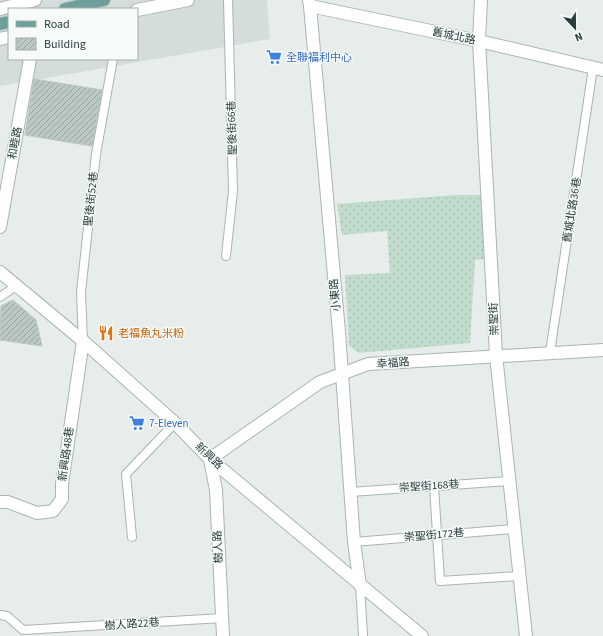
<svg xmlns="http://www.w3.org/2000/svg" width="603" height="636" font-family="'Source Sans 3','Noto Sans TC',sans-serif">
<style>
.built{fill:#d4dddb;fill-rule:evenodd}
.grass{fill:url(#grass-dots)}
.building{fill:url(#building-hatch);stroke:#b9c7c3}
.lines{fill:none;stroke-linecap:round;stroke-linejoin:round}
.lane-casing{stroke:#a9b5b3;stroke-width:10}
.street-casing{stroke:#a9b5b3;stroke-width:14}
.primary-casing{stroke:#c2c9c8;stroke-width:14}
.lane{stroke:#fff;stroke-width:8}
.street{stroke:#fff;stroke-width:12}
.primary{stroke:#6e9f9b;stroke-width:12}
.labels{text-anchor:middle;dominant-baseline:central;stroke-width:3;stroke-linejoin:round;paint-order:stroke}
.street-label{font-size:11px;fill:#263e3c;stroke:#f6faf9}
.shop-label{font-size:11px;fill:#366cbe;stroke:#f6faf9;text-anchor:start}
.food-label{font-size:11px;fill:#c56008;stroke:#f6faf9;text-anchor:start}
</style>
<defs>
<pattern id="grass-dots" width="8" height="8" patternUnits="userSpaceOnUse"><rect width="8" height="8" fill="#c1dccd"/><path d="M2 2h.1M6 6h.1" fill="none" stroke="#a6beb1" stroke-width="1.8" stroke-linecap="round"/></pattern>
<pattern id="building-hatch" width="6" height="6" patternUnits="userSpaceOnUse"><rect width="6" height="6" fill="#bbc8c5"/><path d="M-1 1l2-2M0 6l6-6M5 7l2-2" fill="none" stroke="#98a4a1"/></pattern>
</defs>
<rect width="100%" height="100%" fill="#e6edeb"/>
<!-- built -->
<path class="built" d="M0 0H267L270 39 0 86ZM9 9H137V59H9Z"/>
<!-- grass -->
<polygon class="grass" points="456,195 482,195 485,259 475,260 470,343 359,353 349,346 345,275 390,273 387,231 342,235 337,204"/>
<!-- building -->
<g class="building">
<polygon points="34,79 102,90 92,146 25,135"/>
<polygon points="13,300 36,320 42,346 0,340 1,306"/>
</g>
<g class="lines">
<defs>
<g id="lane">
<polyline points="226,256 233,191 228,0"/>
<polyline points="0,297 16,286"/>
<polyline points="83,341 81,292 96,154 113,59"/>
<polyline points="550,352 593,68"/>
<polyline points="434,486 440,581 519,576"/>
<polyline points="350,492 509,481"/>
<polyline points="132,537 126,474 175,423"/>
<polyline points="354,542 514,529"/>
<polyline points="360,585 363,636"/>
<polyline points="0,615 7,616 23,630 222,618"/>
</g>
<g id="street">
<polyline points="309,0 310,6 479,41 603,70"/>
<polyline points="481,0 479,41 496,355 526,636"/>
<polyline points="310,6 339,332 354,542 360,585"/>
<polyline points="0,9 35,0"/>
<polyline points="137,10 188,0"/>
<polyline points="0,39 9,37"/>
<polyline points="0,227 30,59"/>
<polyline points="0,272 83,341 175,423 210,459 422,636"/>
<polyline points="0,502 8,502 37,513 53,511 62,499 62,484 83,341"/>
<polyline points="223,636 216,490 210,459 320,382 368,364 603,350"/>
</g>
<g id="primary">
<polyline points="65,9 104,0"/>
<polyline points="0,24 9,22"/>
</g>
</defs>
<!-- lane casing -->
<use href="#lane" class="lane-casing"/>
<!-- street casing -->
<use href="#street" class="street-casing"/>
<!-- primary casing -->
<use href="#primary" class="primary-casing"/>
<!-- lane -->
<use href="#lane" class="lane"/>
<!-- street -->
<use href="#street" class="street"/>
<!-- primary -->
<use href="#primary" class="primary"/>
</g>
<!-- icons -->
<defs>
<symbol id="supermarket-bare" viewBox="-9 -9 18 18"><path d="M-6-5.5h2.5l.6 2H6L4.5 2H-2.5L-4.4-4H-6ZM-1.5 3.2a1.3 1.3 0 1 0 .1 0ZM3 3.2a1.3 1.3 0 1 0 .1 0Z" fill="#3f7fe0" stroke="#f6faf9" stroke-width="2.5" paint-order="stroke"/></symbol>
<symbol id="restaurant-bare" viewBox="-9 -9 18 18"><path d="M-5-6h1v4h1v-4h1v4h1v-4h1v5L-1.5 .5V6h-2V.5L-5-1ZM5-6V6H3V1.5H1.5Q1.5-4 5-6Z" fill="#e8710a" stroke="#f6faf9" stroke-width="2.5" paint-order="stroke"/></symbol>
</defs>
<g fill-rule="evenodd">
<use href="#supermarket-bare" x="263" y="46" width="22" height="22"/>
<use href="#restaurant-bare" x="95" y="322" width="22" height="22"/>
<use href="#supermarket-bare" x="126" y="412" width="22" height="22"/>
</g>
<g class="labels">
<!-- street labels -->
<g class="street-label">
<text transform="translate(454 36) rotate(12)">舊城北路</text>
<text transform="translate(232 128) rotate(-92)">聖後街66巷</text>
<text transform="translate(15 143) rotate(-80)">和睦路</text>
<text transform="translate(91 199) rotate(-84)">聖後街52巷</text>
<text transform="translate(572 210) rotate(-81)">舊城北路36巷</text>
<text transform="translate(335 295) rotate(-95)">小東路</text>
<text transform="translate(494 319) rotate(-93)">崇聖街</text>
<text transform="translate(393 363) rotate(-4)">幸福路</text>
<text transform="translate(66 454) rotate(-82)">新興路48巷</text>
<text transform="translate(209 456) rotate(43)">新興路</text>
<text transform="translate(429 486) rotate(-4)">崇聖街168巷</text>
<text transform="translate(434 535) rotate(-5)">崇聖街172巷</text>
<text transform="translate(218 547) rotate(-93)">樹人路</text>
<text transform="translate(132 624) rotate(-4)">樹人路22巷</text>
</g>
<!-- shop labels -->
<g class="shop-label">
<text x="286" y="57">全聯福利中心</text>
<text x="149" y="423">7-Eleven</text>
</g>
<!-- food labels -->
<g class="food-label">
<text x="118" y="333">老福魚丸米粉</text>
</g>
</g>
<!-- legend -->
<rect x="8" y="8" width="130" height="52" fill="#f6faf9" stroke="#a3afad"/>
<rect x="16" y="21" width="20" height="6" fill="#6e9f9b" stroke="#a3afad"/>
<text x="44" y="28" font-size="12" fill="#263e3c">Road</text>
<rect x="16" y="38" width="20" height="12" fill="url(#building-hatch)" stroke="#a3afad"/>
<text x="44" y="48" font-size="12" fill="#263e3c">Building</text>
<!-- north arrow -->
<g transform="translate(575 28) rotate(158)" stroke="#f6faf9" stroke-width="3" paint-order="stroke">
<path d="M0-3L7 15L0 10L-7 15Z" fill="#263e3c"/>
<text y="-6" font-size="11" font-weight="bold" text-anchor="middle" fill="#263e3c">N</text>
</g>
</svg>
